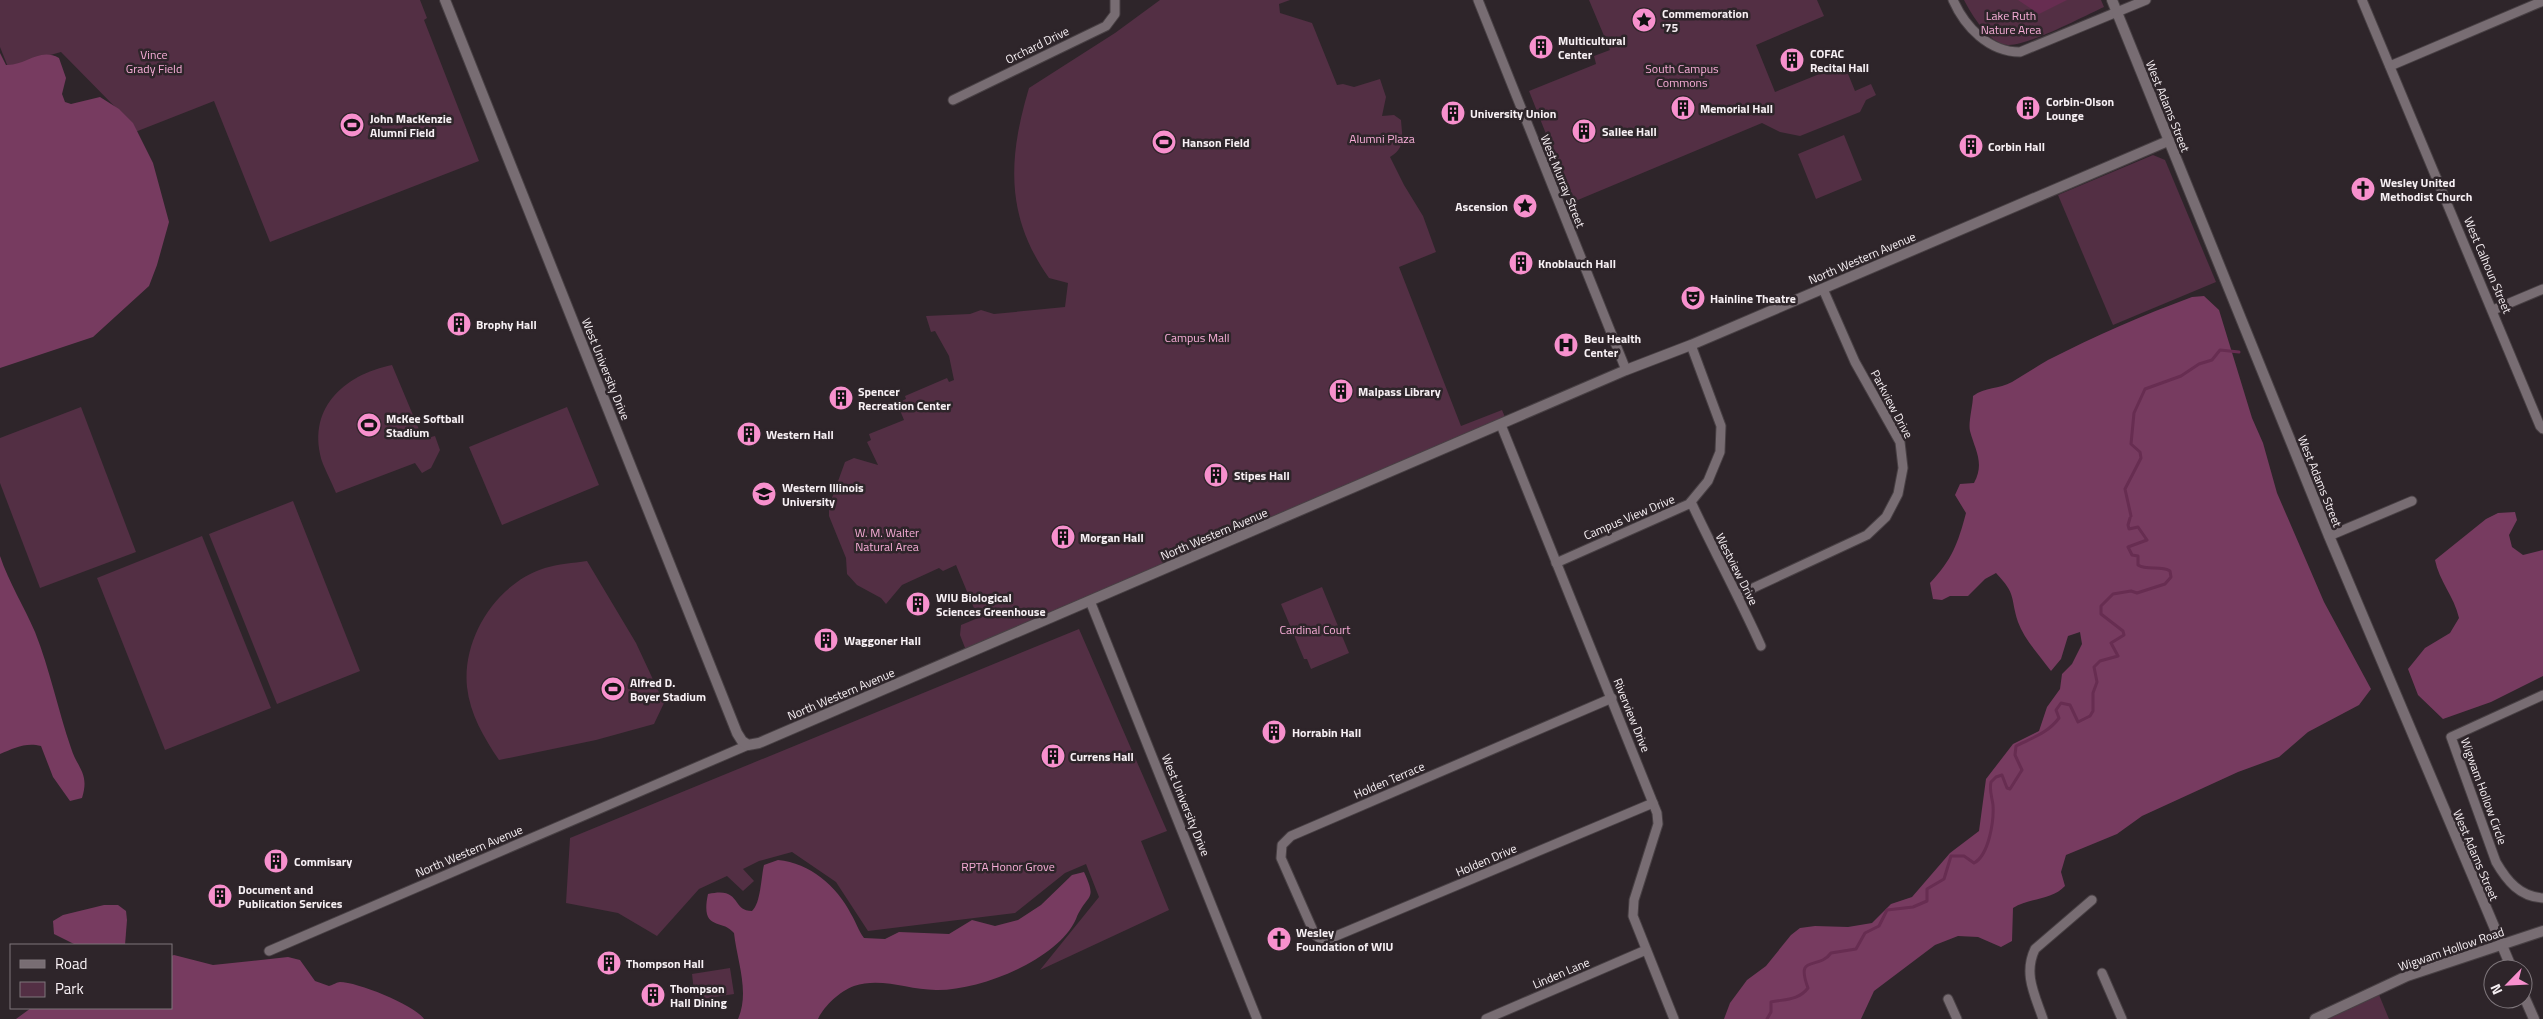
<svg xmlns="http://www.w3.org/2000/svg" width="2543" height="1019" font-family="'Titillium Web',sans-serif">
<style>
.green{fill:#532f44}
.forest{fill:#773b60}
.water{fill:#672d51}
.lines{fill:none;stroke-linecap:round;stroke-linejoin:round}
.stream{stroke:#672d51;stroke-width:3}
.minor-casing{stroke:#484044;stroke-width:11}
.tertiary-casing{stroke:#484044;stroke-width:12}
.minor{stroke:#786d73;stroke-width:9}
.tertiary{stroke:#786d73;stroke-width:10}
.labels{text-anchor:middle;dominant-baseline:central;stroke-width:5;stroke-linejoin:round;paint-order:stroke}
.poi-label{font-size:12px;font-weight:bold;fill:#f7f0f4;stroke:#2e252a;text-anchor:start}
.park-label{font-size:12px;fill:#f8aed8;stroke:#2e252a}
.street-label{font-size:12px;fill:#f7f0f4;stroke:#2e252a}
</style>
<rect width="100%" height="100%" fill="#2e252a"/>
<!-- green -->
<g class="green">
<polygon points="0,0 420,0 427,18 424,20 479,161 270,242 214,101 130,134 121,113 61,52 8,67 0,47"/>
<path d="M1160 0H1290L1279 4 1280 13 1312 23 1337 85 1343 84 1354 87 1380 79 1386 97 1382 116 1394 115 1401 120C1402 135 1406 148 1390 157L1404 185 1423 216 1436 252 1399 267 1461 426 1502 410 1507 422 967 653 960 635 961 625 978 618 956 565 943 571 939 568 902 585 886 604 881 598 857 585 847 574 846 558 829 516V506L845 462 854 458 878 465 867 442 871 440 869 434 904 420 897 403 906 399 905 396 947 378 949 382 954 380 949 356 935 331 931 332 926 316 970 314 981 310 994 314 1065 307 1068 283 1049 278C1005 216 1008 158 1029 88L1115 33Z"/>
<polygon points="1589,0 1817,0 1824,16 1756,45 1775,92 1844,64 1855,91 1871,84 1876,95 1866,100 1860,112 1800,136 1780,132 1762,123 1573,202 1529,91 1596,64 1594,56 1610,50"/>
<path d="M1964 0H2101L2104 7C2084 16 2028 46 2008 45 1989 44 1972 15 1964 0Z"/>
<polygon points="1844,135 1862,180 1816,199 1798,154"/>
<polygon points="2153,155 2165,160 2216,282 2113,325 2058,195"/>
<path d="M392 365 423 439 435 436 440 450 431 468 422 473 415 463 336 493C332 483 327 474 323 464 305 410 343 375 392 365Z"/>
<polygon points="81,407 136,552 40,588 0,483 0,438"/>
<polygon points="567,407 599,485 502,525 469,447"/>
<polygon points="293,501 360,671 277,704 209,534"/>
<polygon points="202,536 271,708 165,750 97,578"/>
<path d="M587 561 636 643 664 703 654 724 596 740 499 760C484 738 470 714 467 687 462 637 497 583 545 568 558 564 573 563 587 561Z"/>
<polygon points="1322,587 1349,653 1311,669 1307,659 1304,659 1281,604"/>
<polygon points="1079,629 1167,831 1141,841 1169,910 1040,970 1099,897 1086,864 1065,873 1015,913 868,931 836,882 792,852 759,861 743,869 754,881 743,891 727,876 699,889 657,936 618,913 566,903 570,838"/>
<polygon points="730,968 734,994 695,1000 692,974"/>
<polygon points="2377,990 2389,1019 2315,1019"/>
</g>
<!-- forest -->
<g class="forest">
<path d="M0 53 6 65C26 66 39 47 59 58L66 78 62 94 65 102 71 104 100 97 119 109 133 123 153 163 169 222 157 265 149 286 93 337 0 368Z"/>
<path d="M2204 296 2219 310 2252 418 2263 443 2277 493 2324 602 2371 689 2359 705 2308 732 2279 757 2238 772 2142 816 2117 834 2066 855 2061 872 2065 886C2052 900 2029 898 2013 908L2012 941 2001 947 1978 937 1958 936 1935 945 1874 991 1861 1019H1724L1730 1003 1747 980 1766 966 1791 935 1800 928 1815 926 1848 927 1872 923 1891 904 1912 897 1950 853 1979 831 1986 779 2013 744 2039 731 2047 707 2060 689 2062 674 2072 664 2082 644 2080 632 2068 636 2061 659 2051 671C2040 656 2024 639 2018 622 2010 597 2017 595 1996 573L1985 579 1968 596H1950L1942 600 1933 599 1930 583C1952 560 1958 543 1966 513L1955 495 1960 484 1974 483C1985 463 1975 450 1970 431 1968 423 1973 405 1973 396 1985 387 1999 389 2012 382 2024 375 2036 367 2048 360 2095 336 2143 315 2192 297Z"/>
<path d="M2515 512 2517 520 2509 535 2512 547 2523 555 2543 550V676L2491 702 2443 719 2418 695 2408 669 2425 648 2450 633 2459 618C2454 596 2439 581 2435 560L2486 519 2498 513Z"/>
<path d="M0 556C9 583 24 606 35 632 50 670 58 710 71 748 77 768 90 773 82 798L70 801 53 777 41 746C26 742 14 748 0 754Z"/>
<path d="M778 860C810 863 837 886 851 914 856 922 858 930 864 938L885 939 899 932 949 934 972 920 995 926 1018 920 1041 905 1072 875 1084 872C1098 902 1087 893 1076 919 1058 960 979 991 936 990 908 990 882 977 854 986 840 991 824 1006 818 1019H738C750 992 737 961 734 933 722 918 700 932 708 894 742 886 731 911 752 911 761 903 761 877 764 865Z"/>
<polygon points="104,905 118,905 126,911 127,920 125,945 76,945 54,934 53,921 63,915"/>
<path d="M174 955 213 965 288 957 300 960 315 981 329 986C333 985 337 982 340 982 357 982 415 1005 424 1019H16L31 1008H171V956Z"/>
</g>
<!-- water -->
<polygon class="water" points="2018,0 2067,0 2039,14"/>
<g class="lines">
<!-- stream -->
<g class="stream">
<polyline points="2131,516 2125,489 2141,458 2140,452 2131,444 2134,413 2145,389 2181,376 2199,364 2212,360 2220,350 2239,352"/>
<path d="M1767 1019 1771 1012V1002C1784 999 1798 1001 1808 988 1795 953 1818 971 1831 953L1856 949 1865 933 1879 926 1887 910 1913 907 1927 901V889L1944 879 1951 856H1964L1974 863C1989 855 1994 821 1993 805 1992 797 1989 790 1991 782L1996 777 2002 775 2007 788 2010 789 2022 770 2015 755 2016 746C2032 738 2048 733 2059 718L2056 710 2061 703 2070 705 2078 722 2090 716 2093 711V693L2097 682 2094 667 2100 661 2118 656 2111 643 2124 635 2123 631 2101 614V606L2113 594 2131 591 2137 593 2165 584 2171 577 2170 571C2161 565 2147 571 2138 565V556L2132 555 2128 547 2147 540 2138 527 2129 529 2128 525 2130 518"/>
</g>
<defs>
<g id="minor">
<polyline points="1478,0 1626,370"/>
<path d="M1953 0C1965 27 1989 52 2020 52L2146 0"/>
<polyline points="2362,0 2540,426 2543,429"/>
<polyline points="2390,66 2543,1"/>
<polyline points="953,100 1106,26 1115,14 1115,0"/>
<polyline points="2493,310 2543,289"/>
<polyline points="1501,425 1657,813 1658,824 1634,900 1633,916 1674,1019"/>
<path d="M1691 502C1714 551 1739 597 1761 646"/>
<polyline points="2329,536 2412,501"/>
<polyline points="1556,563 1689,504 1708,481 1720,452 1721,426 1691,345"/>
<polyline points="1738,595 1867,535 1886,517 1898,494 1903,468 1900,442 1855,362 1823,289"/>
<polyline points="1090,601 1257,1019"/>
<path d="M2543 695 2451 737 2496 862C2507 881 2520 897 2543 898"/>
<polyline points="1612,698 1291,836 1282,845 1281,858 1315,935 1324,941 1653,803"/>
<polyline points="269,951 748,745"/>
<polyline points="2102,973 2122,1019"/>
<polyline points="1948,999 1957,1019"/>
<polyline points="1486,1019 1646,950"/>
<path d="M2043 1019C2035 995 2023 974 2035 949L2092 900"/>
</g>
<g id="tertiary">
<polyline points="445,0 737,733 742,741 748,745 759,743 1626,370 1691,345 2168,141"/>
<polyline points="2112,0 2329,536 2512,969"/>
<polyline points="2523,994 2534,1019"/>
<polyline points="2315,1019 2407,976 2543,931"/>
</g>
</defs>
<!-- minor casing -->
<use href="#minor" class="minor-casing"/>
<!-- tertiary casing -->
<use href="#tertiary" class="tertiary-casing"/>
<!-- minor -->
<use href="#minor" class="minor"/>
<!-- tertiary -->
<use href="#tertiary" class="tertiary"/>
</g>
<!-- icons -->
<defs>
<symbol id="sight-disc" viewBox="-11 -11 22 22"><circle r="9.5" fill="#f790cd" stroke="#2e252a"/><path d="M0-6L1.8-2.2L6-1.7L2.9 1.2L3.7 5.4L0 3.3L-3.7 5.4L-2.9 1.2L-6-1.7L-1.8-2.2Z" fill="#111"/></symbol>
<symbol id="building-disc" viewBox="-11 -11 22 22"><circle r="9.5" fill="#f790cd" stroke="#2e252a"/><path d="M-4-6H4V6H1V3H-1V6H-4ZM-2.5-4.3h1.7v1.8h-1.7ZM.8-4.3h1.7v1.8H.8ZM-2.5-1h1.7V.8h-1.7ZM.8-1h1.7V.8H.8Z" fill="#111"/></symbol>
<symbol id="stadium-disc" viewBox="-11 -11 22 22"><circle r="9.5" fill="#f790cd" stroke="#2e252a"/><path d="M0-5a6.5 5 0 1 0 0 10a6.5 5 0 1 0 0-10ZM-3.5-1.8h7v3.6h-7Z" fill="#111"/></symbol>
<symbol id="church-disc" viewBox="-11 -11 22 22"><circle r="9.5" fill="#f790cd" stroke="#2e252a"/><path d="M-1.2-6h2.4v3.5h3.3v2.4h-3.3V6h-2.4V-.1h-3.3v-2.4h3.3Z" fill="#111"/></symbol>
<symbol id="theatre-disc" viewBox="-11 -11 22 22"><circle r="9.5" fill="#f790cd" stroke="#2e252a"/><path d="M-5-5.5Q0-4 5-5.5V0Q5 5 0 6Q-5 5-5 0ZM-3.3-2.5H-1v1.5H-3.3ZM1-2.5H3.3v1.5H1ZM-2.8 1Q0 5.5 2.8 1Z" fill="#111"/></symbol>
<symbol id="hospital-disc" viewBox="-11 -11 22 22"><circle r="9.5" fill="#f790cd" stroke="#2e252a"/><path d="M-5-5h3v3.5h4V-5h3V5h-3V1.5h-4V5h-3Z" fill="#111"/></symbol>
<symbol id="university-disc" viewBox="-11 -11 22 22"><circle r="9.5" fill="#f790cd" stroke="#2e252a"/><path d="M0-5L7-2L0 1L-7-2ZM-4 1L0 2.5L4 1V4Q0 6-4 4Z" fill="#111"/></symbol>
</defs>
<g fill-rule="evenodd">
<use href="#sight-disc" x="1630" y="6" width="28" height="28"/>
<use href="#building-disc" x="1527" y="33" width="28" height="28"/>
<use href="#building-disc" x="1778" y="46" width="28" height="28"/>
<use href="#building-disc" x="1669" y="94" width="28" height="28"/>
<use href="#building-disc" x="2014" y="94" width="28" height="28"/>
<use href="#building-disc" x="1439" y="99" width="28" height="28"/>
<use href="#stadium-disc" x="338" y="111" width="28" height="28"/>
<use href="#building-disc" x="1570" y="117" width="28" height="28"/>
<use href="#stadium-disc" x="1150" y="128" width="28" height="28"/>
<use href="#building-disc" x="1957" y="132" width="28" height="28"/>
<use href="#church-disc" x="2349" y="175" width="28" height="28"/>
<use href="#sight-disc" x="1511" y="192" width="28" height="28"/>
<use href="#building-disc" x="1507" y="249" width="28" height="28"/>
<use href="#theatre-disc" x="1679" y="284" width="28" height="28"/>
<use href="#building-disc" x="445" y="310" width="28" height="28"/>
<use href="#hospital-disc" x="1552" y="331" width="28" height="28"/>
<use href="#building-disc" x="1327" y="377" width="28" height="28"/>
<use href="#building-disc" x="827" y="384" width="28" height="28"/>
<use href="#stadium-disc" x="355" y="411" width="28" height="28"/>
<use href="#building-disc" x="735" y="420" width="28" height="28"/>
<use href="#building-disc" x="1202" y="461" width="28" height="28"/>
<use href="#university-disc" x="750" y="480" width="28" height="28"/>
<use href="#building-disc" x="1049" y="523" width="28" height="28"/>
<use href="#building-disc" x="904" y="590" width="28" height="28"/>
<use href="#building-disc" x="812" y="626" width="28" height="28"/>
<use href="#stadium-disc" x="599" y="675" width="28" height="28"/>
<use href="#building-disc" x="1260" y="718" width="28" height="28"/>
<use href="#building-disc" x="1039" y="742" width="28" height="28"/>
<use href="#building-disc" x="262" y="847" width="28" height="28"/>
<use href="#building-disc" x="206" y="882" width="28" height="28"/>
<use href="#church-disc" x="1265" y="925" width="28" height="28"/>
<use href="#building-disc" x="595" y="949" width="28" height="28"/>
<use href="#building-disc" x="639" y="981" width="28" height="28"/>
</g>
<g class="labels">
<!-- poi labels -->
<g class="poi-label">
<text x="1662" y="13">Commemoration<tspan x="1662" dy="14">'75</tspan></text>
<text x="1558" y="40">Multicultural<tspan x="1558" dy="14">Center</tspan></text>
<text x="1810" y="53">COFAC<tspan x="1810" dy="14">Recital Hall</tspan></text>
<text x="2046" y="101">Corbin-Olson<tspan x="2046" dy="14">Lounge</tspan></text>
<text x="1700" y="108">Memorial Hall</text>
<text x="1470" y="113">University Union</text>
<text x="370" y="118">John MacKenzie<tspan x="370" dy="14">Alumni Field</tspan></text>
<text x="1602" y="131">Sallee Hall</text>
<text x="1182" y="142">Hanson Field</text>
<text x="1988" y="146">Corbin Hall</text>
<text x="2380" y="182">Wesley United<tspan x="2380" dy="14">Methodist Church</tspan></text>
<text x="1508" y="206" text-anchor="end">Ascension</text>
<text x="1538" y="263">Knoblauch Hall</text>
<text x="1710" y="298">Hainline Theatre</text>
<text x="476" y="324">Brophy Hall</text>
<text x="1584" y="338">Beu Health<tspan x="1584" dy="14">Center</tspan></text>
<text x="858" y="391">Spencer<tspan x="858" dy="14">Recreation Center</tspan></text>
<text x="1358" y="391">Malpass Library</text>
<text x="386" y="418">McKee Softball<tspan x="386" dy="14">Stadium</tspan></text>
<text x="766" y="434">Western Hall</text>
<text x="1234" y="475">Stipes Hall</text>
<text x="782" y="487">Western Illinois<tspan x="782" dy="14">University</tspan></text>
<text x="1080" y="537">Morgan Hall</text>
<text x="936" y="597">WIU Biological<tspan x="936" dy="14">Sciences Greenhouse</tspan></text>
<text x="844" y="640">Waggoner Hall</text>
<text x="630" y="682">Alfred D.<tspan x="630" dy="14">Boyer Stadium</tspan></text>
<text x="1292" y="732">Horrabin Hall</text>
<text x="1070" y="756">Currens Hall</text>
<text x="294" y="861">Commisary</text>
<text x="238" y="889">Document and<tspan x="238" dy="14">Publication Services</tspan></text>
<text x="1296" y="932">Wesley<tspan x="1296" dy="14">Foundation of WIU</tspan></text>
<text x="626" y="963">Thompson Hall</text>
<text x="670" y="988">Thompson<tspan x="670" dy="14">Hall Dining</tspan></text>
</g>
<!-- park labels -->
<g class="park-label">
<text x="2011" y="15">Lake Ruth<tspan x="2011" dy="14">Nature Area</tspan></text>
<text x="154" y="54">Vince<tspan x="154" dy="14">Grady Field</tspan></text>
<text x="1682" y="68">South Campus<tspan x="1682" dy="14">Commons</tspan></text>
<text x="1382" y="138">Alumni Plaza</text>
<text x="1197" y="337">Campus Mall</text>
<text x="887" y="532">W. M. Walter<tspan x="887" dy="14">Natural Area</tspan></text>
<text x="1315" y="629">Cardinal Court</text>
<text x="1008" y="866">RPTA Honor Grove</text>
</g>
<!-- street labels -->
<g class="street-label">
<text transform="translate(1037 45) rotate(-26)">Orchard Drive</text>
<text transform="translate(2168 106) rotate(68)">West Adams Street</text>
<text transform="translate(1563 181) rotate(68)">West Murray Street</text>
<text transform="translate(1862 258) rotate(-23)">North Western Avenue</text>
<text transform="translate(2488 265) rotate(67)">West Calhoun Street</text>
<text transform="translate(606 369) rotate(68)">West University Drive</text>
<text transform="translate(1892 404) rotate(62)">Parkview Drive</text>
<text transform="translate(2320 481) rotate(68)">West Adams Street</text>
<text transform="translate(1629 517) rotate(-23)">Campus View Drive</text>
<text transform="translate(1214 534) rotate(-23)">North Western Avenue</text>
<text transform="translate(1737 569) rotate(63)">Westview Drive</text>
<text transform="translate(841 694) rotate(-23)">North Western Avenue</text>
<text transform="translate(1632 715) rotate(68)">Riverview Drive</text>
<text transform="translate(1389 780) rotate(-23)">Holden Terrace</text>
<text transform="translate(2484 791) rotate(70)">Wigwam Hollow Circle</text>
<text transform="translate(1186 805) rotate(68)">West University Drive</text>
<text transform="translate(469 851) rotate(-23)">North Western Avenue</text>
<text transform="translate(2476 855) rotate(67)">West Adams Street</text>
<text transform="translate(1486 860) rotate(-23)">Holden Drive</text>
<text transform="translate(2451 949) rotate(-19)">Wigwam Hollow Road</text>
<text transform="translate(1561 973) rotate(-23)">Linden Lane</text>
</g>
</g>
<!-- legend -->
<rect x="10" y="944" width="162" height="65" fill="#2e252a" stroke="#7e767b"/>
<rect x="20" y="960" width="25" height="8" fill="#786d73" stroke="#7e767b"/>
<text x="55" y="969" font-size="15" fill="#f7f0f4">Road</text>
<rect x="20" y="982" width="25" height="15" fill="#532f44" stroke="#7e767b"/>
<text x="55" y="994" font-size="15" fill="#f7f0f4">Park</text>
<!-- north arrow -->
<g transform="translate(2508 984) rotate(246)"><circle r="24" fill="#2e252a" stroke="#7e767b"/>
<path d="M0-4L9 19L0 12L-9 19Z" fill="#f790cd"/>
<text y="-8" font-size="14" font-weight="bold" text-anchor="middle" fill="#f7f0f4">N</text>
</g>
</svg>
